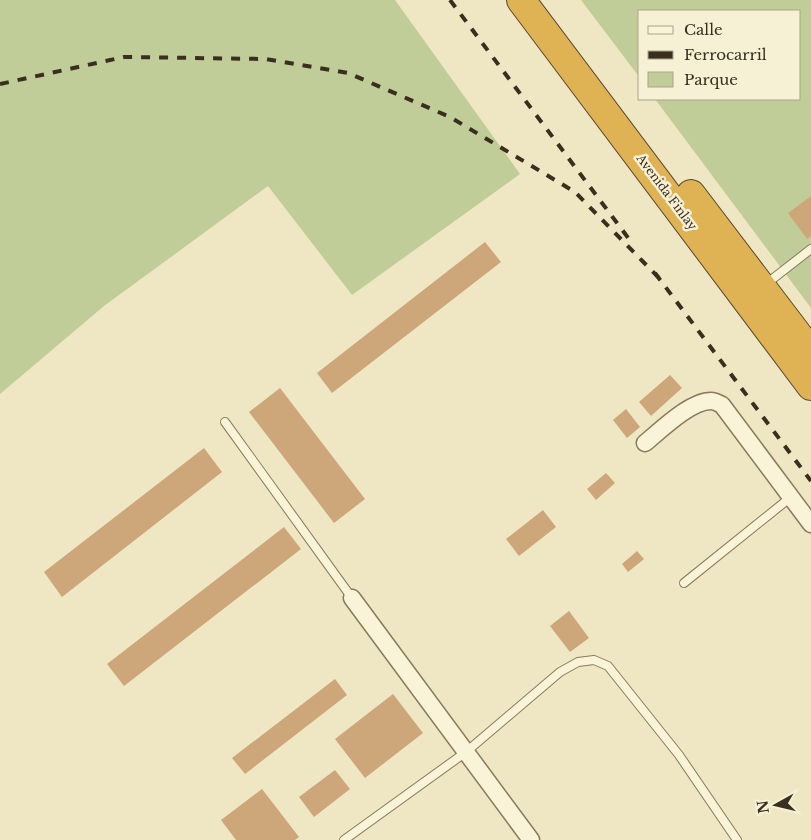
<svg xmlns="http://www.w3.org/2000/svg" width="811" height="840" font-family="'Libre Baskerville',serif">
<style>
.green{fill:#c1cd98}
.building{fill:#cda67a}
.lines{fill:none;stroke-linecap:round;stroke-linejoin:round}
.lane-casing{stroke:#8a795a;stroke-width:10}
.street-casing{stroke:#8a795a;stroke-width:19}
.highway-casing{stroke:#58462e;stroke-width:30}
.lane{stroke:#f9f3d8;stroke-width:8}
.street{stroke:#f9f3d8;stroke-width:16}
.highway{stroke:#dfb254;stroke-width:28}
.rail{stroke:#3a2f1e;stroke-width:4;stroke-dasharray:9 9;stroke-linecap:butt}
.labels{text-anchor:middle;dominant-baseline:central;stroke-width:5;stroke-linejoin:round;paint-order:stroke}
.street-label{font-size:12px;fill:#3a2f1e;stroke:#f6f0d4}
</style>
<rect width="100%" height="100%" fill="#efe7c4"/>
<!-- green -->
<g class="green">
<polygon points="0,0 395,0 520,174 352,295 268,186 104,306 0,394"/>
<polygon points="581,0 811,0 811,308 655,99 800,99 800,11 640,11 640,78"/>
</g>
<!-- building -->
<g class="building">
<polygon points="811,196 811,236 807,239 788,213"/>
<polygon points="485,242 501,262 332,393 317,373"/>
<polygon points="670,375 682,388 651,416 639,402"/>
<polygon points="280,388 365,499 334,523 249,412"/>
<polygon points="626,409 640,427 627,438 613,420"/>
<polygon points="204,448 222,472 62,597 44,572"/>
<polygon points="606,473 615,483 596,500 587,489"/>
<polygon points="543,510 556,527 519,556 506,539"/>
<polygon points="284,527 301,549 124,686 107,664"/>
<polygon points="637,551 644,559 628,572 622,564"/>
<polygon points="569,611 589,638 570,652 550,626"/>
<polygon points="335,679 347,695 245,774 232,758"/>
<polygon points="393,694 423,733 365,778 335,739"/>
<polygon points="335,770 350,789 314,817 299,797"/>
<polygon points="262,789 299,837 295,840 236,840 221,820"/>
</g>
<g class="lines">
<defs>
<g id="lane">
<polyline points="766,284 811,249"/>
<polyline points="225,422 352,598"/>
<polyline points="684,583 791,497"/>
<polyline points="344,840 466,752 560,672 578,662 594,660 608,666 679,755 737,840"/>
</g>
<g id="street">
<path d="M645 443C661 430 690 401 711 401 715 401 718 403 722 405L811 524"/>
<polyline points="352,598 531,840"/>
</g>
<g id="highway">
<polyline points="521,0 811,386"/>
<polyline points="691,194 811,352"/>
</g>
</defs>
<!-- lane casing -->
<use href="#lane" class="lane-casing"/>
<!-- street casing -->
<use href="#street" class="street-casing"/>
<!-- highway casing -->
<use href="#highway" class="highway-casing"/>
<!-- lane -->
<use href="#lane" class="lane"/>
<!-- street -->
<use href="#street" class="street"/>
<!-- highway -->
<use href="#highway" class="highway"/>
<!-- rail -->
<g class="rail">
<polyline points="450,0 632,243"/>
<polyline points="0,84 124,57 266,59 348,73 450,117 575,192 659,278"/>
<polyline points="655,273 811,481"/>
</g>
</g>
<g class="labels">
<!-- street labels -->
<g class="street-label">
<text transform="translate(667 192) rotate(53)">Avenida Finlay</text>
</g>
</g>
<!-- legend -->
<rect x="638" y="10" width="162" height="90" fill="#f6f0d4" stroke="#aba38b"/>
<rect x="648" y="26" width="25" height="8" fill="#f9f3d8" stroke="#aba38b"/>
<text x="684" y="35" font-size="15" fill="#3a2f1e">Calle</text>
<rect x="648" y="51" width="25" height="8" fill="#3a2f1e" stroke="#aba38b"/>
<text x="684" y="60" font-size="15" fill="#3a2f1e">Ferrocarril</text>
<rect x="648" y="72" width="25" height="15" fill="#c1cd98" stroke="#aba38b"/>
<text x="684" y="85" font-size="15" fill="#3a2f1e">Parque</text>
<!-- north arrow -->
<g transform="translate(776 805) rotate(262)" stroke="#f6f0d4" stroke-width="4" paint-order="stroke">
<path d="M0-4L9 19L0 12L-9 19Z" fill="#3a2f1e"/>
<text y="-8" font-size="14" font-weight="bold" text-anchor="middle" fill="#3a2f1e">N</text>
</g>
</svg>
